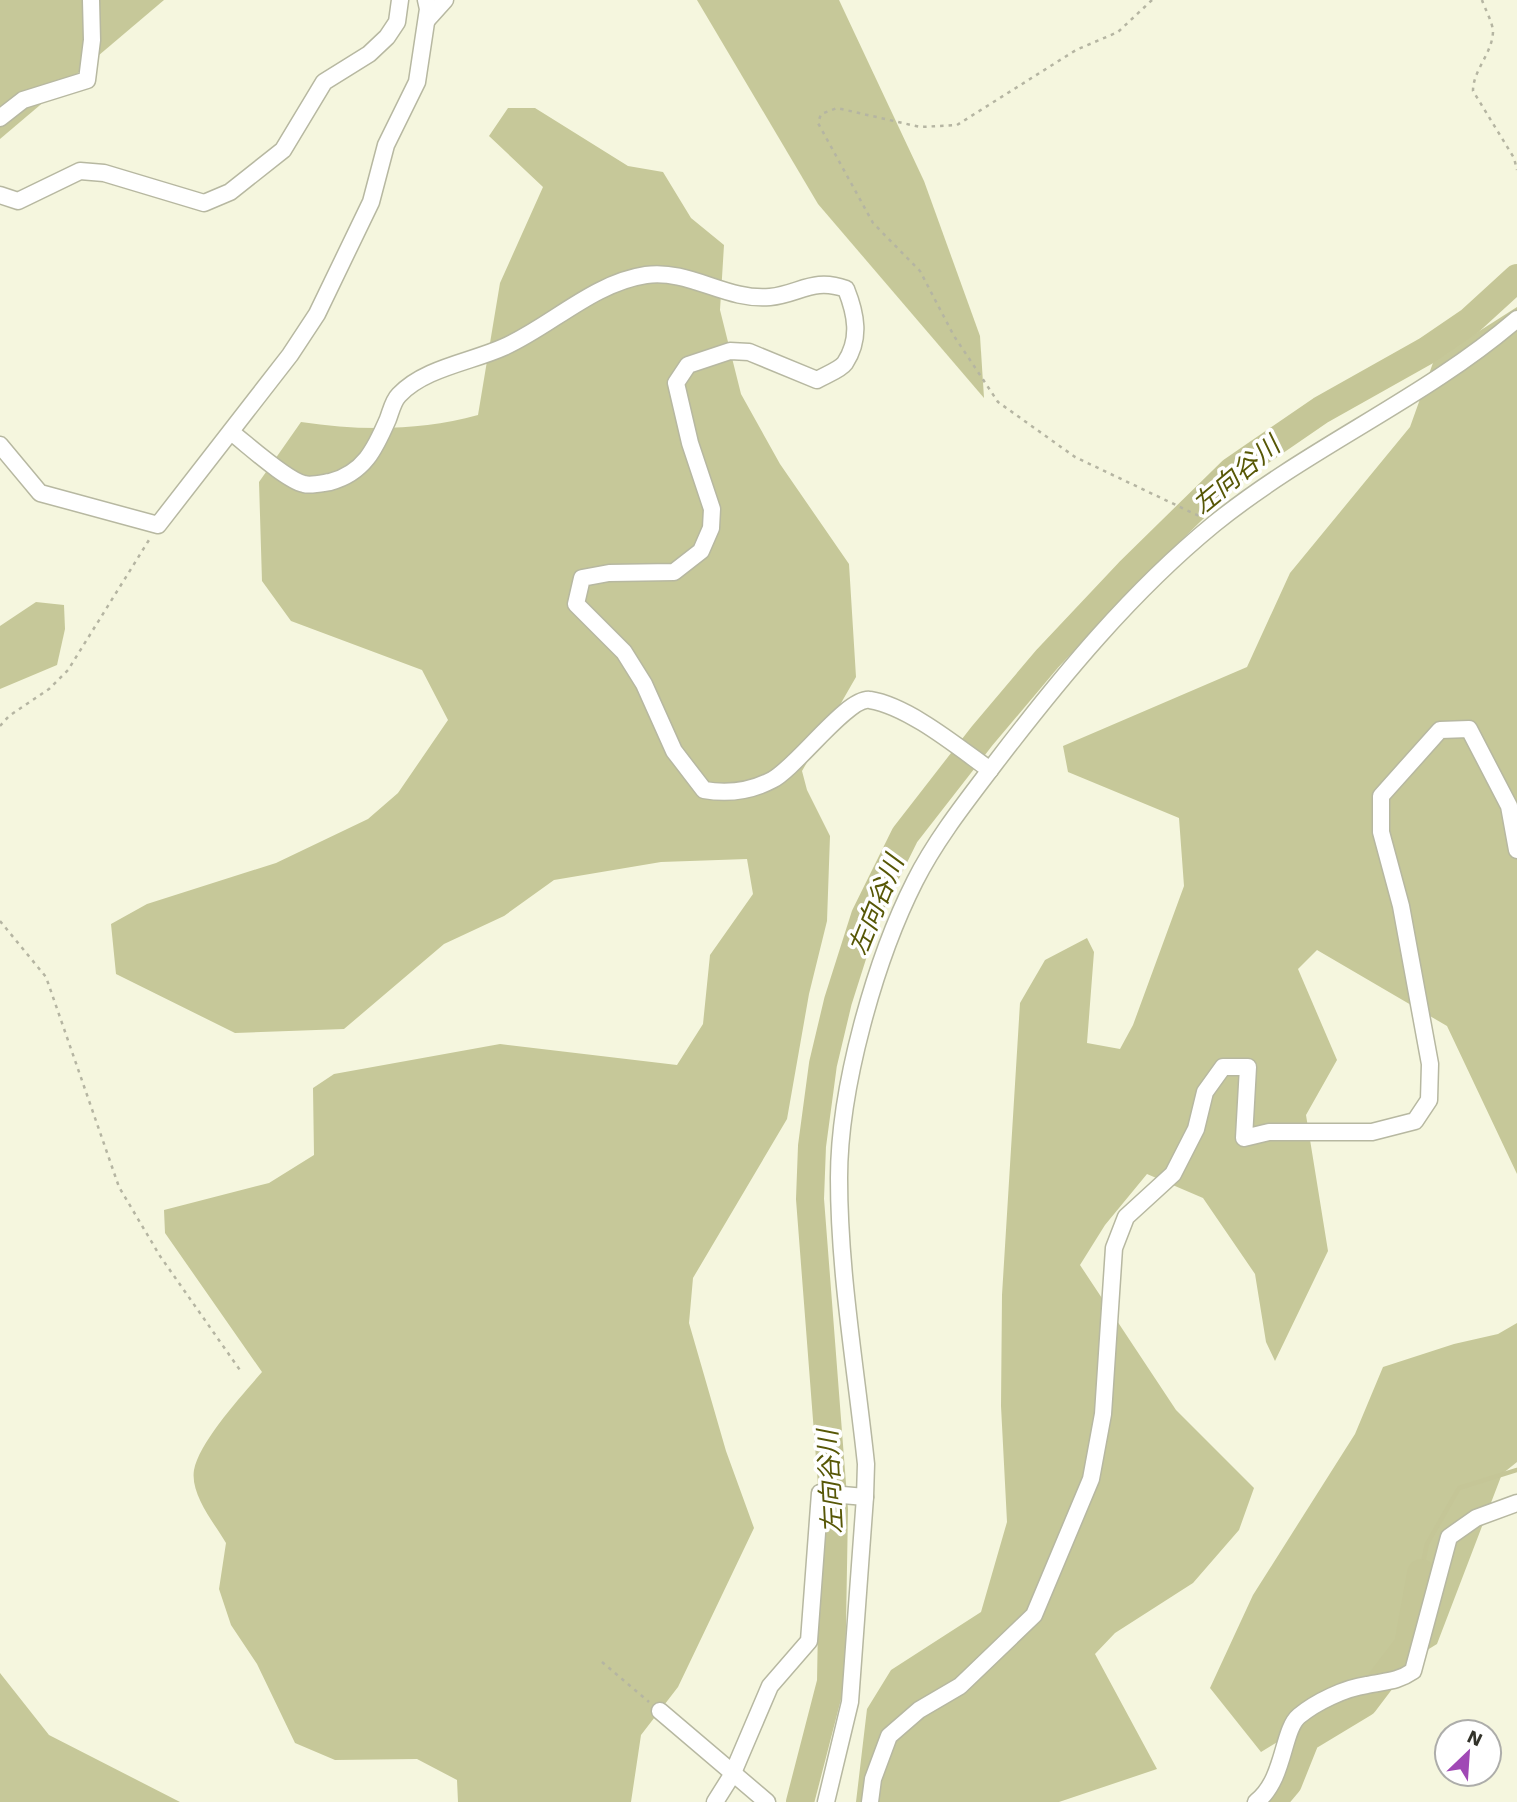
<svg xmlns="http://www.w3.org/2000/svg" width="1517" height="1802" font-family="'Work Sans','Noto Sans JP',sans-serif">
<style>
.forest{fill:#c6c899}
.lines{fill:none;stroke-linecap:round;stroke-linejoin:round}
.stream{stroke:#c5c697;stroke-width:4.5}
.river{stroke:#c5c697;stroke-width:28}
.street-casing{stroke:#b7b8a1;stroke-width:19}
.path{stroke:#b5b5a2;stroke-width:2.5;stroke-dasharray:3.5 5;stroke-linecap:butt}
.street{stroke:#fff;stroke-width:16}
.labels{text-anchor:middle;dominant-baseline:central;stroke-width:7;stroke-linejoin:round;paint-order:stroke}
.water-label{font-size:26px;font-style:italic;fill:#575706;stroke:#fff}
</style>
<rect width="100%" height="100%" fill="#f5f6de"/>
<!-- forest -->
<g class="forest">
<polygon points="0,0 164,0 0,139"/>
<polygon points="697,0 839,0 924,181 980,336 984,398 818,204"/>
<path d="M508 108H535L628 166 663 172 691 218 724 245 720 310 741 394 780 464 849 564 856 677 802 771 807 790 830 836 827 921 809 994 787 1119 693 1278 689 1323 726 1451 754 1528 678 1687 641 1735 631 1802H458L457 1780 417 1759 335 1760 295 1743 257 1664 231 1625 219 1589 226 1543C215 1524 190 1495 194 1470 199 1442 243 1394 262 1372L165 1233 164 1210 269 1183 314 1155 313 1088 334 1074 500 1044 677 1065 703 1024 710 955 753 894 747 859 661 862 554 880 504 916 444 944 344 1029 235 1033 116 974 111 924 147 904 276 863 368 819 398 793 448 720 422 670 291 621 262 581 259 482 301 422C361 431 419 431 478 415L500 283 543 187 489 136Z"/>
<polygon points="1517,307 1517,1174 1447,1026 1317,950 1298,969 1337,1060 1306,1115 1328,1251 1275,1361 1266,1342 1255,1274 1203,1198 1147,1174 1105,1225 1080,1265 1176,1410 1254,1488 1239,1530 1193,1583 1115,1633 1095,1654 1157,1769 1059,1802 856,1802 867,1709 891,1670 981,1612 1007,1522 1001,1406 1002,1295 1020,1003 1045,960 1087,938 1094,952 1087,1043 1120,1049 1133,1025 1184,886 1179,818 1068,772 1063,746 1247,667 1290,573 1410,427 1434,360"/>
<polygon points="36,602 64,605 65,629 57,665 0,689 0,626"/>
<polygon points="1517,1323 1517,1462 1502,1474 1437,1644 1261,1752 1210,1688 1253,1595 1355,1434 1383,1367 1454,1344 1498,1334"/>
<polygon points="0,1673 49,1735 180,1802 0,1802"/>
</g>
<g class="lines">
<!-- stream -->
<polyline class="stream" points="1421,1573 1427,1544 1459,1488 1517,1470"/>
<!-- river -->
<g class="river">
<polyline points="800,1802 831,1682 834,1510 810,1199 812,1146 823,1064 838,1001 865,916 905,835 982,736 1047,659 1129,572 1232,471 1321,410 1426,351 1470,321 1517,278"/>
<polyline points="1272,1802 1288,1783 1306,1738 1364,1703 1408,1645 1421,1573"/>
</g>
<defs>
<g id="street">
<polyline points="427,20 445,0"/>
<polyline points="0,118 23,100 87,80 92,40 91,0"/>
<polyline points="0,195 18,201 80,171 104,173 204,203 230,192 283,150 324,82 369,54 387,37 397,22 400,0"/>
<path d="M231 432C248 445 286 480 304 484 311 486 323 483 330 482 364 473 375 449 388 419 391 411 393 401 399 395 424 368 471 362 504 347 551 326 593 283 646 275 690 269 726 301 770 297 800 294 813 277 846 289 856 314 861 339 845 363 840 370 825 375 817 380L749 352 730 351 688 365 676 383 690 443 712 509 711 528 701 551 674 572 609 573 582 578 576 604 624 652 644 684 674 751 704 790C727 794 751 791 772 780 796 768 848 696 870 700 908 706 958 747 990 770"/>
<polyline points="0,445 40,493 158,525 290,355 317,314 371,202 386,145 417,82 428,9 426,0"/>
<polyline points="660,1711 767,1802"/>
<polyline points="715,1802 732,1775 770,1686 809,1641 820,1493 865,1497"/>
<path d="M826 1802 850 1702 865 1497 866 1464C856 1369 839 1273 839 1178 839 1088 875 960 915 881 936 839 968 799 996 762 1061 677 1131 592 1214 524 1309 447 1424 399 1517 319"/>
<polyline points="870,1802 873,1779 889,1736 919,1710 960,1686 1034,1615 1091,1479 1103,1414 1114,1248 1126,1217 1173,1174 1196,1129 1205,1092 1223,1067 1248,1067 1244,1138 1269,1132 1372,1132 1415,1121 1429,1100 1430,1064 1401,906 1381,832 1381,796 1440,730 1469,729 1509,806 1517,850"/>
<path d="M1256 1802C1285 1780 1282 1730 1299 1716 1316 1702 1345 1688 1367 1685 1385 1681 1397 1682 1413 1671L1449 1537 1476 1518 1517 1503"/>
</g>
</defs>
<!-- street casing -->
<use href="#street" class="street-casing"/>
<!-- path -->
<g class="path">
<polyline points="1152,0 1118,32 1076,50 957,125 920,127 837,108 821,114 818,123 873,223 920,271 954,336 998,402 1075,457 1199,516"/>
<path d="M1482 0C1485 9 1493 23 1493 32 1492 54 1473 70 1473 91L1514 158 1517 170"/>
<polyline points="0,726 9,716 49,689 68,670 149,540"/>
<polyline points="0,921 46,977 119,1187 160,1256 242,1373"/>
<polyline points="602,1662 649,1702"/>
</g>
<!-- street -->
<use href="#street" class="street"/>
</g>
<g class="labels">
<!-- water labels -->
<g class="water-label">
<text transform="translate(1236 475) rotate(-40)">左向谷川</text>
<text transform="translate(876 905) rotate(-68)">左向谷川</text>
<text transform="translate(830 1482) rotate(-93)">左向谷川</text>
</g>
</g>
<!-- north arrow -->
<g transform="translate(1468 1753) rotate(25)"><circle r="33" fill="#ffffff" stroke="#adadaa" stroke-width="2"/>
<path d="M0-5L12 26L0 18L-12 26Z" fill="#a049b5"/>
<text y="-10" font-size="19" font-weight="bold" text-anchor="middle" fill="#33332a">N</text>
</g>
</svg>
